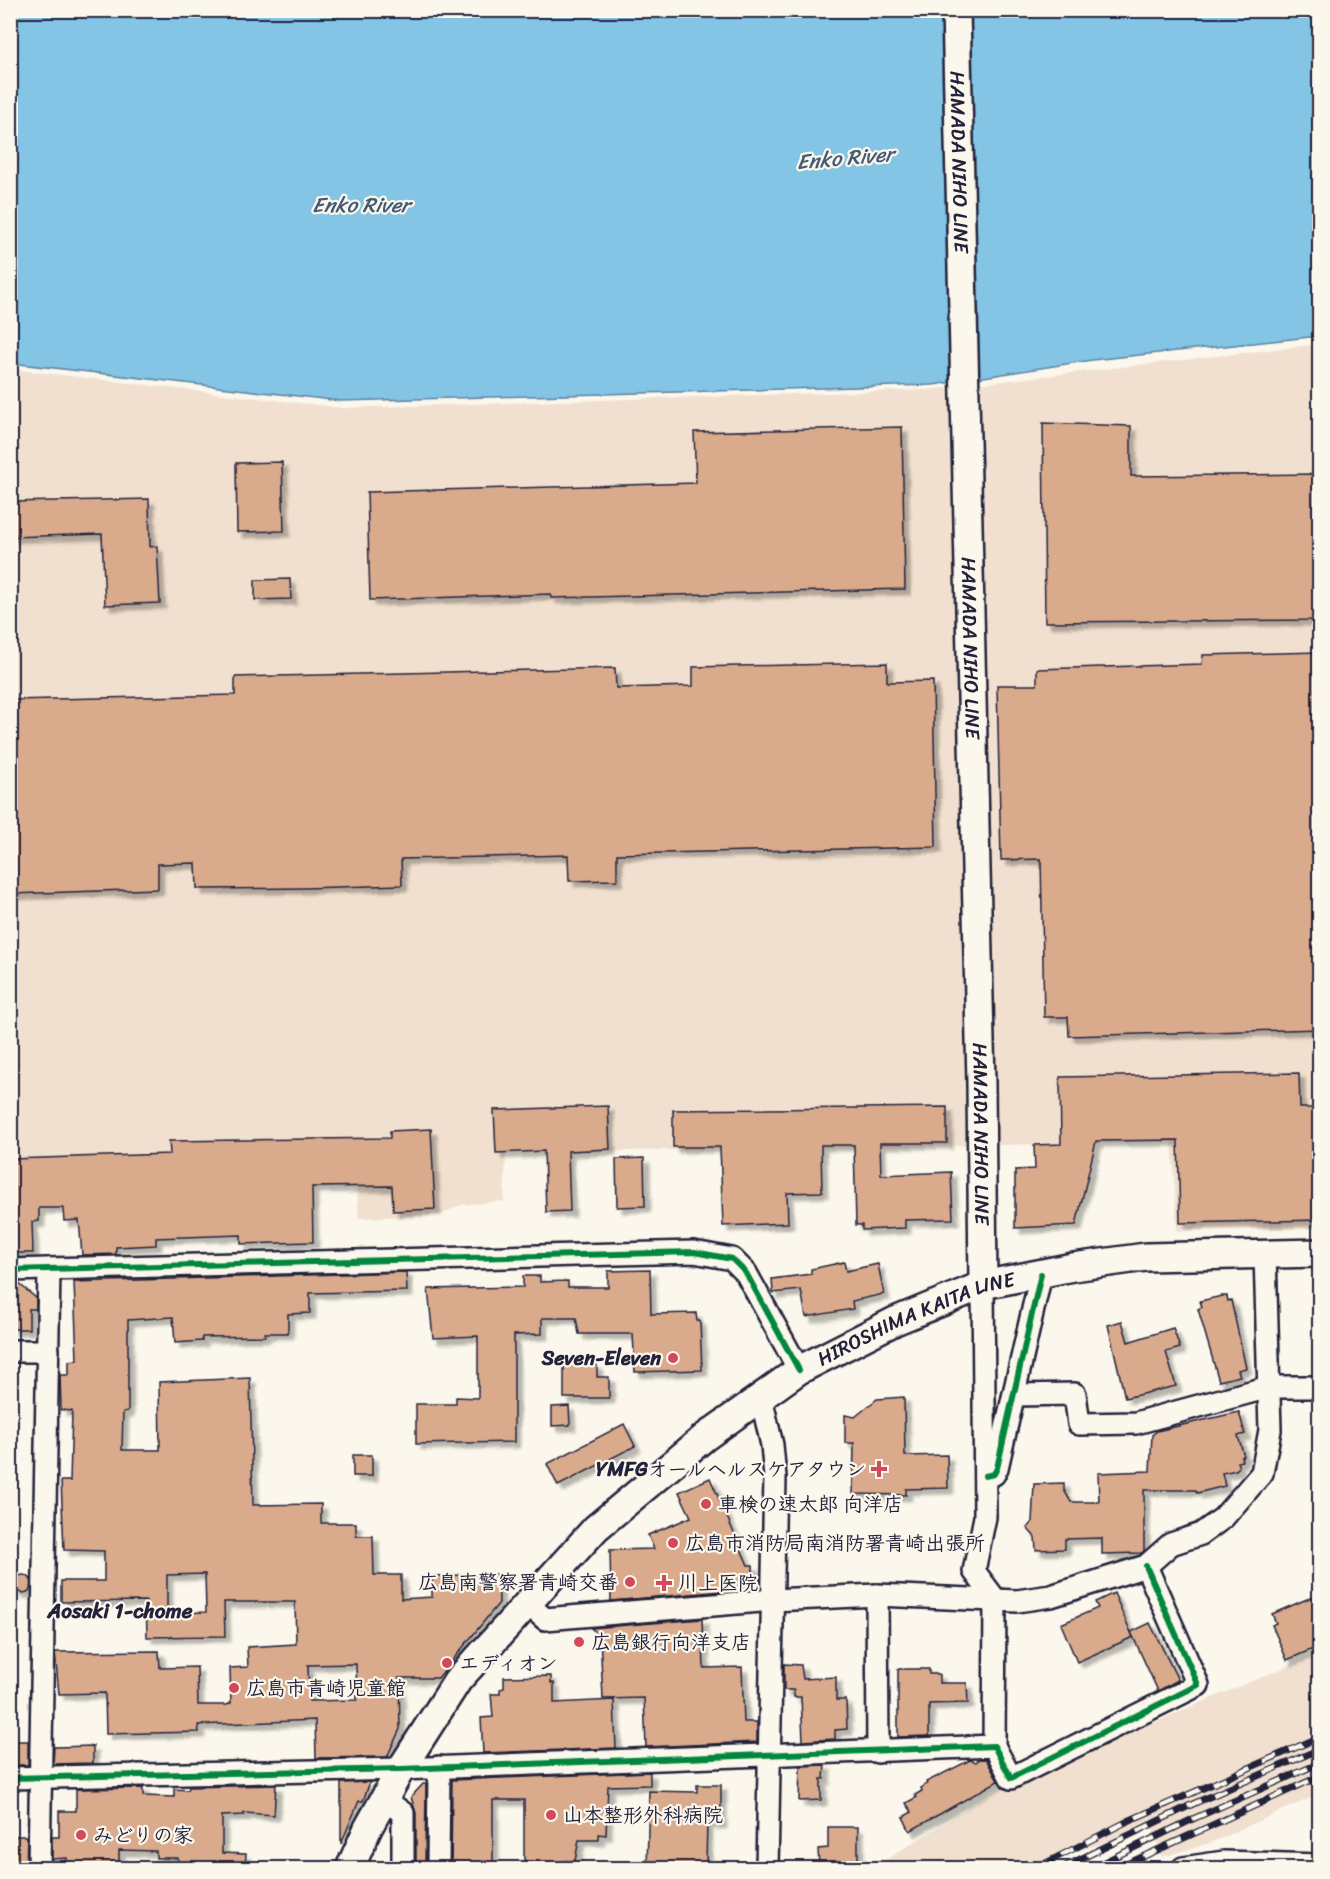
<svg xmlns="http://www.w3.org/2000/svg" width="1330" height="1879" font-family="Sriracha,'Klee One',sans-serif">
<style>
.built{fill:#f1e0cf}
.water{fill:#84c4e4;stroke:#5d83a0;stroke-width:1.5}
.building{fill:#daaa8c;stroke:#22223b;stroke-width:1.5;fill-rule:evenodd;filter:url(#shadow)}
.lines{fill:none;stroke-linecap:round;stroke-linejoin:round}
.minor-casing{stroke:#22223b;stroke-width:26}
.major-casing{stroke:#22223b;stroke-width:32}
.minor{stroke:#fbf7ec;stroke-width:21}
.major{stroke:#fbf7ec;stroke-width:27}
.rail-casing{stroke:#22223b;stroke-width:7}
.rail{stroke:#fbf7ec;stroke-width:4.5;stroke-dasharray:14;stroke-linecap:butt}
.cycleway-casing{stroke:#fbf7ec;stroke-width:10}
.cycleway{stroke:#00873e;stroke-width:6}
.poi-dot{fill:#d1495b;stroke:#fbf7ec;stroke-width:2}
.labels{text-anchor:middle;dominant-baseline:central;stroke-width:4.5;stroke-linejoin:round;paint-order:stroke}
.street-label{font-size:20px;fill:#22223b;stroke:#fbf7ec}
.poi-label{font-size:20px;font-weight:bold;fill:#22223b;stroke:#fbf7ec;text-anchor:start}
.water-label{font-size:21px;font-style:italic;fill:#445b76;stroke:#fbf7ec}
.neighbourhood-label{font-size:21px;font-weight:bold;fill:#22223b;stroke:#fbf7ec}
</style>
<defs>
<filter id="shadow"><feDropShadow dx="5.5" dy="5.5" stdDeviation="1.5" flood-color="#0004"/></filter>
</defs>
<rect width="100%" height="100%" fill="#fbf7ec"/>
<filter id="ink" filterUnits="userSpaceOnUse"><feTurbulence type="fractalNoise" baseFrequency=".0167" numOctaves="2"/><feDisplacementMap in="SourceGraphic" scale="12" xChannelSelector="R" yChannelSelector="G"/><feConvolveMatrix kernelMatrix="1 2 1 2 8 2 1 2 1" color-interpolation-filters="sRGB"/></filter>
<g filter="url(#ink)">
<!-- built -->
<g class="built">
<polygon points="1319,344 1319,1228 1177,1231 1172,1142 506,1153 504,1201 460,1205 441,1215 359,1218 357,1188 11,1197 10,369 343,408 926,390"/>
<polygon points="1319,1653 1319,1794 1210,1843 1162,1857 1150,1821 1109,1841 1044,1862 1031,1868 873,1868 1003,1786"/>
</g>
<!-- water -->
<polygon class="water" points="11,11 1319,11 1319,336 1092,360 933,385 341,401 11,363"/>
<!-- building -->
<g class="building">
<polygon points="1043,423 1131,426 1131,476 1320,474 1320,620 1045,622"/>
<polygon points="902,427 905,589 551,598 551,594 370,600 367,492 696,483 694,432"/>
<polygon points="282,462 284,531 237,532 236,463"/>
<polygon points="149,499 150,547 157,546 160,603 105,605 102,534 10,537 10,502"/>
<polygon points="290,579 291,599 255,600 255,580"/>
<polygon points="1320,652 1320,1029 1069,1036 1068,1017 1044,1017 1041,859 1001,860 997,685 1037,685 1037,669 1202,664 1203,655"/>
<polygon points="887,663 887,682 933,681 936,847 617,854 617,880 569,881 568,855 401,859 402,885 305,888 197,889 196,863 158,864 158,889 10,894 10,700 235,695 235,677 615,668 616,688 693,686 693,667"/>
<polygon points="1299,1073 1300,1108 1320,1108 1320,1220 1180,1223 1178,1140 1096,1141 1076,1225 1015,1228 1015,1170 1035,1169 1034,1145 1061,1144 1060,1077"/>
<polygon points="608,1106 610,1149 568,1151 570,1211 546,1212 544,1151 496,1153 494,1110"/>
<polygon points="947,1107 947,1143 880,1143 881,1175 951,1172 953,1219 905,1220 905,1228 862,1230 862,1225 856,1225 854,1145 821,1145 822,1192 787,1193 788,1223 723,1226 720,1147 673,1147 673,1110"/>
<polygon points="431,1129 435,1209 393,1211 392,1186 312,1187 313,1242 241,1244 241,1235 156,1238 156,1245 116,1247 116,1254 82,1255 79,1220 64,1221 63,1208 39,1208 39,1221 32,1222 33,1253 12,1253 10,1159 170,1154 169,1141 390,1138 390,1131"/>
<polygon points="644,1158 645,1206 617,1207 616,1159"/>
<polygon points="844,1262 846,1271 878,1264 884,1294 852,1301 853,1309 806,1317 801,1290 773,1293 772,1279 811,1274 811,1269"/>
<polygon points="650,1270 651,1314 696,1313 697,1321 700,1321 702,1370 635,1372 633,1334 579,1334 576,1318 542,1318 542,1334 514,1335 514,1442 416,1444 416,1404 456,1404 456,1397 478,1398 478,1336 433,1338 428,1289 523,1287 523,1276 540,1276 540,1282 568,1281 568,1287 608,1287 608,1271"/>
<path d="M406 1272 407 1291 310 1293V1313L288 1314V1333H265V1336L202 1337V1341L175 1343 173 1317 128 1320V1411L123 1412 122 1450H160L159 1382 250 1378 253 1505 321 1504V1523H356V1536H373L374 1575H401V1599L432 1597V1576L498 1574 499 1603 438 1678H399L400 1729 387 1757 316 1758 315 1720 198 1725 199 1732 106 1734 105 1693 59 1694 55 1652 159 1651 160 1668 197 1667 198 1705H227L231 1703 230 1668 248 1667 247 1647 296 1644 295 1602H224L225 1636 147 1637 146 1601 61 1602V1581H104V1551L64 1550 61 1481H70L72 1411 61 1410 60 1375H69V1361L77 1360 74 1282ZM205 1574 206 1612 167 1613V1575ZM356 1664 357 1700 309 1701 308 1665Z"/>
<polygon points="10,1283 18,1283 36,1298 36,1309 29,1309 29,1329 10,1329"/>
<polygon points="1222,1296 1227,1296 1228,1301 1231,1300 1246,1368 1238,1370 1240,1376 1219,1381 1198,1309 1202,1307 1200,1301"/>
<polygon points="1122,1321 1128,1342 1173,1328 1180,1348 1166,1352 1176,1386 1125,1398 1108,1325"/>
<polygon points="564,1364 597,1365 597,1377 609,1377 609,1398 564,1398"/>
<polygon points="904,1397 905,1456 947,1455 948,1488 906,1489 906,1495 853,1494 854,1443 845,1443 845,1415 855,1417 877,1399"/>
<polygon points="569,1406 570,1425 552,1426 552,1407"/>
<polygon points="1239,1412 1245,1434 1238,1436 1244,1456 1241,1457 1242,1461 1237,1462 1239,1467 1236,1470 1222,1473 1225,1486 1197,1493 1196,1490 1144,1490 1144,1551 1141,1553 1102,1554 1102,1538 1065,1539 1065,1549 1036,1550 1035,1537 1027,1528 1032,1522 1034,1484 1064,1483 1064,1490 1071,1502 1099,1502 1098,1473 1150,1471 1152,1435 1157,1431"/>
<polygon points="624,1424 635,1446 558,1486 547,1464"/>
<rect x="353" y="1455" width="19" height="21"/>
<polygon points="710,1478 748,1565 753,1565 753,1575 759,1575 759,1588 611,1601 610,1550 654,1549 648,1535 691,1517 679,1492"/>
<circle cx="23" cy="1584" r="9"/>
<polygon points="1114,1593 1133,1637 1077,1662 1061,1624 1098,1608 1095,1602"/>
<polygon points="1314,1596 1320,1610 1320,1646 1287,1660 1272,1625 1276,1623 1272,1614"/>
<polygon points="702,1619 704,1668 742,1667 744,1722 757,1722 757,1742 646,1747 644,1698 603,1699 600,1636 591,1628"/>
<polygon points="1150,1623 1178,1680 1158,1691 1131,1632"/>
<polygon points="784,1664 801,1665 803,1679 836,1677 836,1700 846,1700 847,1729 835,1730 835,1739 803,1741 801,1697 794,1697 794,1690 784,1690"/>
<polygon points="898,1669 929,1669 929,1674 939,1674 939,1683 967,1683 968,1703 929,1704 929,1736 898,1737"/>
<polygon points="551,1676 551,1683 554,1683 554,1703 614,1700 616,1748 483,1753 481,1718 493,1717 491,1694 500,1694 500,1689 504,1688 504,1677"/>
<rect x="10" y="1741" width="18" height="24"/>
<polygon points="93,1746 93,1763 53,1764 54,1747"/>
<polygon points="980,1759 986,1759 998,1781 910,1831 903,1817 912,1812 906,1803 917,1797 915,1795 922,1791 921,1788 927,1784 926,1782 970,1760 976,1762"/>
<polygon points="825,1765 824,1779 821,1779 821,1800 799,1801 800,1766"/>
<polygon points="650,1772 650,1785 608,1786 606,1835 599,1834 599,1840 579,1840 575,1861 564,1861 544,1868 524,1860 524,1800 493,1800 493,1869 451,1869 452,1780"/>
<polygon points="370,1782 363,1801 359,1801 341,1844 341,1783"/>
<polygon points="423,1784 426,1784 425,1869 416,1869 416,1813 411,1797"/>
<polygon points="276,1785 274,1815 244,1813 244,1815 222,1816 222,1853 246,1854 245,1869 178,1869 178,1858 156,1858 156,1851 119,1850 119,1869 67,1869 67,1858 52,1859 52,1837 59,1837 59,1811 76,1811 76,1789 143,1788 143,1796 174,1797 174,1789 188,1790 189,1787"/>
<polygon points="697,1785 721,1785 721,1823 707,1823 706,1865 692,1864 692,1869 647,1869 649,1791 697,1792"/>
<polygon points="828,1827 858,1827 858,1866 819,1867 818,1849 828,1848"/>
<polygon points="10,1836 27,1836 26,1869 10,1869"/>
</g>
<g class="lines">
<defs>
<g id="minor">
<polyline points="10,1270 694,1252 732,1259 746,1273 799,1370"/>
<polyline points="983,1285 985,1517 974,1571 995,1599 994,1746"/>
<polyline points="10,1351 48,1351"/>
<polyline points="1015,1395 1075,1394 1079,1424 1136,1423 1269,1387 1320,1387"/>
<polyline points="761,1397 772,1445 775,1477 767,1868"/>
<polyline points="985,1476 994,1474 997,1468 1041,1274"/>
<polyline points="877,1595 878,1752"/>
<polyline points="528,1604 545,1619 773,1600 877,1595 1017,1601 1051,1596 1146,1566 1171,1544 1201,1534 1223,1518 1262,1473 1270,1430 1265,1254"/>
<polyline points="10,1778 401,1769 994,1746 1011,1778 1198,1685 1146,1566"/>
<polyline points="384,1799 403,1813 403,1868"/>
<polyline points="39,1868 49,1269"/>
<polyline points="438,1868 439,1767"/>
<polyline points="1183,1868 1224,1862 1320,1865"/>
</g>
<g id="major">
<path id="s1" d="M956 10 981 1083 983 1285"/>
<path id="s2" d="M350 1868 368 1828 401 1769 458 1680 596 1528 705 1437 799 1370 895 1321 983 1285 1073 1267 1146 1257 1320 1253"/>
</g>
</defs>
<!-- minor casing -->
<use href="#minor" class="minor-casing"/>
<!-- major casing -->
<use href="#major" class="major-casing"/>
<!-- minor -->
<use href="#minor" class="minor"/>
<!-- major -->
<use href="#major" class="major"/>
<defs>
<g id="rail">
<polyline points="1036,1868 1128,1821 1320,1737"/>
<polyline points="1062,1868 1195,1803 1320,1749"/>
<polyline points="1092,1868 1195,1818 1320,1763"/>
<polyline points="1118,1868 1320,1776"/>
</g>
</defs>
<!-- rail casing -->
<use href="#rail" class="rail-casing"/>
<!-- rail -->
<use href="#rail" class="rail"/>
<defs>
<g id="cycleway">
<polyline points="10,1270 694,1252 732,1259 746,1273 799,1370"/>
<polyline points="985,1476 994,1474 997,1468 1041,1274"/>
<polyline points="10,1778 401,1769 994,1746 1011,1778 1198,1685 1146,1566"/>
</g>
</defs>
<!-- cycleway casing -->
<use href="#cycleway" class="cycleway-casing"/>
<!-- cycleway -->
<use href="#cycleway" class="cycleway"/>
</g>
</g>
<!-- markers -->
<g class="poi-dot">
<circle cx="673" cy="1358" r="6"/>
<path d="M876 1460h6v6h6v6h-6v6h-6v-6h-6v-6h6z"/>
<circle cx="706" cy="1504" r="6"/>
<circle cx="673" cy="1543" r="6"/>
<circle cx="630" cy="1582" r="6"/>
<path d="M661 1574h6v6h6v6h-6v6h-6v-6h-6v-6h6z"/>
<circle cx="579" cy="1642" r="6"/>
<circle cx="447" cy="1663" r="6"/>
<circle cx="234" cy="1688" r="6"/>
<circle cx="551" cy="1815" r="6"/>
<circle cx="81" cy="1835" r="6"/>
</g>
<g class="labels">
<!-- street labels -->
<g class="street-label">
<text stroke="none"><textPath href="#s1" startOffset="152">HAMADA NIHO LINE</textPath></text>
<text stroke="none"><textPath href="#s1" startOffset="638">HAMADA NIHO LINE</textPath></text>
<text stroke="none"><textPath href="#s1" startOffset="1124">HAMADA NIHO LINE</textPath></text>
<text stroke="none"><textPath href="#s2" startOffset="808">HIROSHIMA KAITA LINE</textPath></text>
</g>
<!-- poi labels -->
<g class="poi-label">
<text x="661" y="1358" text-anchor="end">Seven-Eleven</text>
<text x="866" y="1469" text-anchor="end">YMFGオールヘルスケアタウン</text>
<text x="718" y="1504">車検の速太郎 向洋店</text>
<text x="685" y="1543">広島市消防局南消防署青崎出張所</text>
<text x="618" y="1582" text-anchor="end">広島南警察署青崎交番</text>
<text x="678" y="1583">川上医院</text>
<text x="591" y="1642">広島銀行向洋支店</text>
<text x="459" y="1663">エディオン</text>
<text x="246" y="1688">広島市青崎児童館</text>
<text x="563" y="1815">山本整形外科病院</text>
<text x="93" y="1835">みどりの家</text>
</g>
<!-- water labels -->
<g class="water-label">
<text transform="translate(845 158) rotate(-5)">Enko River</text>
<text x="361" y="205">Enko River</text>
</g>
<!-- neighbourhood labels -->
<g class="neighbourhood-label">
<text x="120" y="1611">Aosaki 1-chome</text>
</g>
</g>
<!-- margin -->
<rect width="1330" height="1879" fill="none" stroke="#fbf7ec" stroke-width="36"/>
<rect x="18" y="18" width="1294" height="1843" fill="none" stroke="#22223b" stroke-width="2" filter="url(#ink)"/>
</svg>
